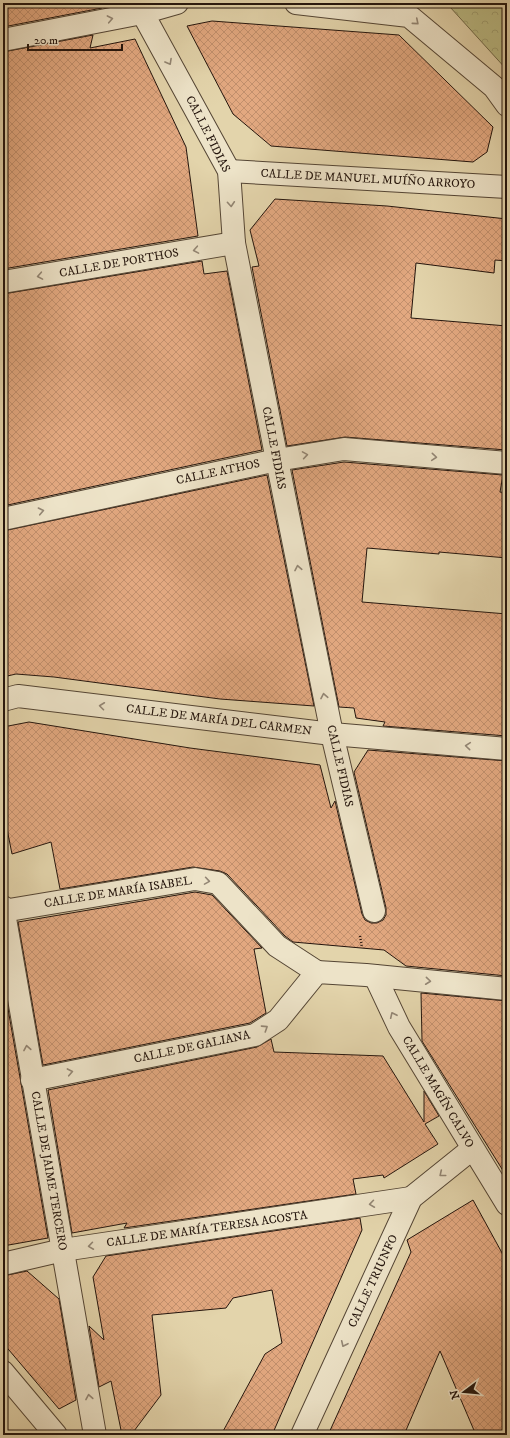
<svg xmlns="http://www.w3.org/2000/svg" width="510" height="1438" font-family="'IM FELL DW Pica',serif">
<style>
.forest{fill:url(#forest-crowns);stroke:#706848}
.building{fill:url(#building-cross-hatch);stroke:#24150d}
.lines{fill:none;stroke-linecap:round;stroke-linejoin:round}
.minor-casing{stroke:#544534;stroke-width:24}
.path{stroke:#24150d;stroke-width:2.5;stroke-dasharray:1 2;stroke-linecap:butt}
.minor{stroke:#ede3c8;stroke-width:22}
.oneway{stroke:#938674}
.labels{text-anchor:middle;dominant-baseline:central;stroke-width:3;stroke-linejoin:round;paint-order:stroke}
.street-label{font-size:12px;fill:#24150d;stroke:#ede3c8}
</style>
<defs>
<pattern id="forest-crowns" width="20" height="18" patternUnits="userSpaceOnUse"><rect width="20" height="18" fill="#bbbb84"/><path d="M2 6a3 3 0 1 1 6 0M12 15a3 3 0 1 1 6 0" fill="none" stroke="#a1a071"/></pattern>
<pattern id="building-cross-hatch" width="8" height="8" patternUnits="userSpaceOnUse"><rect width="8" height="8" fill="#e2a880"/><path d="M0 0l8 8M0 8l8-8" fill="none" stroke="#c2906d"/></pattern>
</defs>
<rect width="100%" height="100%" fill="#e3d4ab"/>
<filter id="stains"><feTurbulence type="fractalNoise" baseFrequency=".005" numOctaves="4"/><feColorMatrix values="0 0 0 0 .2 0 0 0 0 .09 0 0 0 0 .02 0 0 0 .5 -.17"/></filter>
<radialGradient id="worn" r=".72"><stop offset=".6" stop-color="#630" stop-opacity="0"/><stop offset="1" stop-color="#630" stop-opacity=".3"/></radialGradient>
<!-- forest -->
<polygon class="forest" points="440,3 507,3 507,70 450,7"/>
<!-- building -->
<g class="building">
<polygon points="3,3 103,3 102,8 3,27"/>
<polygon points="212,21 399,35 493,127 487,152 473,162 271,146 233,114 187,26"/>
<polygon points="93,35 90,48 135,39 186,147 198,236 3,269 3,52"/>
<polygon points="275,199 387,206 507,219 507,261 495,260 494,273 416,263 411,318 507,326 506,450 345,437 287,446 252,267 259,266 250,230"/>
<polygon points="202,261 204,274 227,271 262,450 3,506 3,294"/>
<polygon points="344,462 503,475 500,492 507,493 507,558 439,552 439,554 367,548 362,602 507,614 507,736 383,726 385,722 356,718 354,708 339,707 292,470"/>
<polygon points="267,475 314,706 220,699 54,677 16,674 3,677 3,531"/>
<polygon points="29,722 190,748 320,765 331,808 335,801 362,914 365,920 371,923 377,923 383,920 386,915 386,908 354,772 368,750 507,761 507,976 406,966 384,950 293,942 285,936 227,874 220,871 193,867 60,889 51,842 12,854 3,809 3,727"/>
<polygon points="195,892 212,895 262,948 254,949 266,1013 250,1023 43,1065 18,922"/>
<polygon points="3,980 48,1238 3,1246"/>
<polygon points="421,993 507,1001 507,1177 422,1041"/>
<polygon points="271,1039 274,1052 383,1056 424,1122 424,1091 439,1116 425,1124 438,1144 384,1178 383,1175 353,1179 356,1194 124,1228 127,1223 72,1233 48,1090 257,1047"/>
<polygon points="473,1200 507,1262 507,1435 476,1435 440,1351 404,1435 328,1435 411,1252 407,1240"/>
<polygon points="360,1218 362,1230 272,1435 221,1435 265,1354 282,1343 272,1290 233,1298 226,1308 152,1315 161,1395 131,1435 122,1435 111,1381 99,1387 89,1326 104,1340 93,1277 106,1256"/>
<polygon points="27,1271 59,1299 76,1400 59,1409 3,1343 3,1276"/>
</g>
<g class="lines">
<defs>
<g id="minor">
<polyline points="137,3 229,171 234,243 277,460 332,734 374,911"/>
<polyline points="296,3 409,16 494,87 507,105"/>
<polyline points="3,40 142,13 177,3"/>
<polyline points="229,171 507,187"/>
<polyline points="3,282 234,243"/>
<polyline points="3,519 277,460 344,449 507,463"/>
<polyline points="3,700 18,696 332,734 507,749"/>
<polyline points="3,907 95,1435"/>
<polyline points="3,911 195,879 218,883 277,946 317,972"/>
<polyline points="375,976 399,1027 507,1204"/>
<polyline points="32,1080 255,1035 278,1020 317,972 366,975 507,989"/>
<polyline points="3,1264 63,1250 411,1198"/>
<polyline points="3,1372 56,1435"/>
<polyline points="302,1435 411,1198 472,1149"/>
</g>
</defs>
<!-- minor casing -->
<use href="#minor" class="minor-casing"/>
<!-- path -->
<polyline class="path" points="360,936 362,947"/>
<!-- minor -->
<use href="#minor" class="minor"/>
</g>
<!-- one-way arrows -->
<defs><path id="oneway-chevron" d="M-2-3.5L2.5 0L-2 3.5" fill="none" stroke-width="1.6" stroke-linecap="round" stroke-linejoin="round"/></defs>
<g class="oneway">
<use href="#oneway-chevron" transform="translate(110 19) rotate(-11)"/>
<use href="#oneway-chevron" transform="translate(416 22) rotate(40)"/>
<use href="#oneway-chevron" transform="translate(169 62) rotate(61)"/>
<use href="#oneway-chevron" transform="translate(231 204) rotate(86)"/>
<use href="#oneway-chevron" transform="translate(196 250) rotate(170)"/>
<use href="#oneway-chevron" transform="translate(40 276) rotate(170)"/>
<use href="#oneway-chevron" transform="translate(305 455) rotate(-9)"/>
<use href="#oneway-chevron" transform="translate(434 457) rotate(5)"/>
<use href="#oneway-chevron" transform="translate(41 511) rotate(-12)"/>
<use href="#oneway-chevron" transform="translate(298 568) rotate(-101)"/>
<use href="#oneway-chevron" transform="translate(324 696) rotate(-101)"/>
<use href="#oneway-chevron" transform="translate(102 706) rotate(-173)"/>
<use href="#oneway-chevron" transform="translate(468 746) rotate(-175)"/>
<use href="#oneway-chevron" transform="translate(207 881) rotate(9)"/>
<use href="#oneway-chevron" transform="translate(428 981) rotate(6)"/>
<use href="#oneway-chevron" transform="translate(393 1015) rotate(-115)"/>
<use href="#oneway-chevron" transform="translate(265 1028) rotate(-33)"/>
<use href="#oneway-chevron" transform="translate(27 1048) rotate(-100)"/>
<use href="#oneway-chevron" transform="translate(70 1072) rotate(-11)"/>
<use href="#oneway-chevron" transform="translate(442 1174) rotate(141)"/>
<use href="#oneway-chevron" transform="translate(372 1204) rotate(172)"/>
<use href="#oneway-chevron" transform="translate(91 1246) rotate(172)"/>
<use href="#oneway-chevron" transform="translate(344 1344) rotate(115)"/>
<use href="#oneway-chevron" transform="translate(89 1397) rotate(-100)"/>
</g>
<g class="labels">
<!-- street labels -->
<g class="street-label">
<text transform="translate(208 134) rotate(63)">CALLE FIDIAS</text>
<text transform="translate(368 179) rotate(3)">CALLE DE MANUEL MUÍÑO ARROYO</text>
<text transform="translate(119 263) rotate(-10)">CALLE DE PORTHOS</text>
<text transform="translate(274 448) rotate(79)">CALLE FIDIAS</text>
<text transform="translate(218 472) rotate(-12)">CALLE ATHOS</text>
<text transform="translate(219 720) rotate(7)">CALLE DE MARÍA DEL CARMEN</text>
<text transform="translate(340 766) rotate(77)">CALLE FIDIAS</text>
<text transform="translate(118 892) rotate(-9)">CALLE DE MARÍA ISABEL</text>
<text transform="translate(192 1047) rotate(-12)">CALLE DE GALIANA</text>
<text transform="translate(438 1092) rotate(59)">CALLE MAGÍN CALVO</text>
<text transform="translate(49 1171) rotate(80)">CALLE DE JAIME TERCERO</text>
<text transform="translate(207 1229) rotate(-8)">CALLE DE MARÍA TERESA ACOSTA</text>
<text transform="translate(373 1281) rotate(-65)">CALLE TRIUNFO</text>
</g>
</g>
<!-- margin -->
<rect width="510" height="1438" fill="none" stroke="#e3d4ab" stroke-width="16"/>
<rect x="4" y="4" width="502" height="1430" fill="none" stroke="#24150d" stroke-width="2"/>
<rect x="8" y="8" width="494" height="1422" fill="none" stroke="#24150d"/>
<!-- north arrow -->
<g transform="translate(464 1392) rotate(254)" stroke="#ede3c8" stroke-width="3" paint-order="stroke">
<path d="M0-3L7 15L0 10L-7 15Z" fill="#24150d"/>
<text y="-6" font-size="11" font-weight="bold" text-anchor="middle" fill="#24150d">N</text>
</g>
<!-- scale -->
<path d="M28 44v6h94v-6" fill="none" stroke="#24150d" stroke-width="2"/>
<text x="34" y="44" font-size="12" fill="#24150d" stroke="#ede3c8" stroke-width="3" paint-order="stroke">20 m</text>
<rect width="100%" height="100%" filter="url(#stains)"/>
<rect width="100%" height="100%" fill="url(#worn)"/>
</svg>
